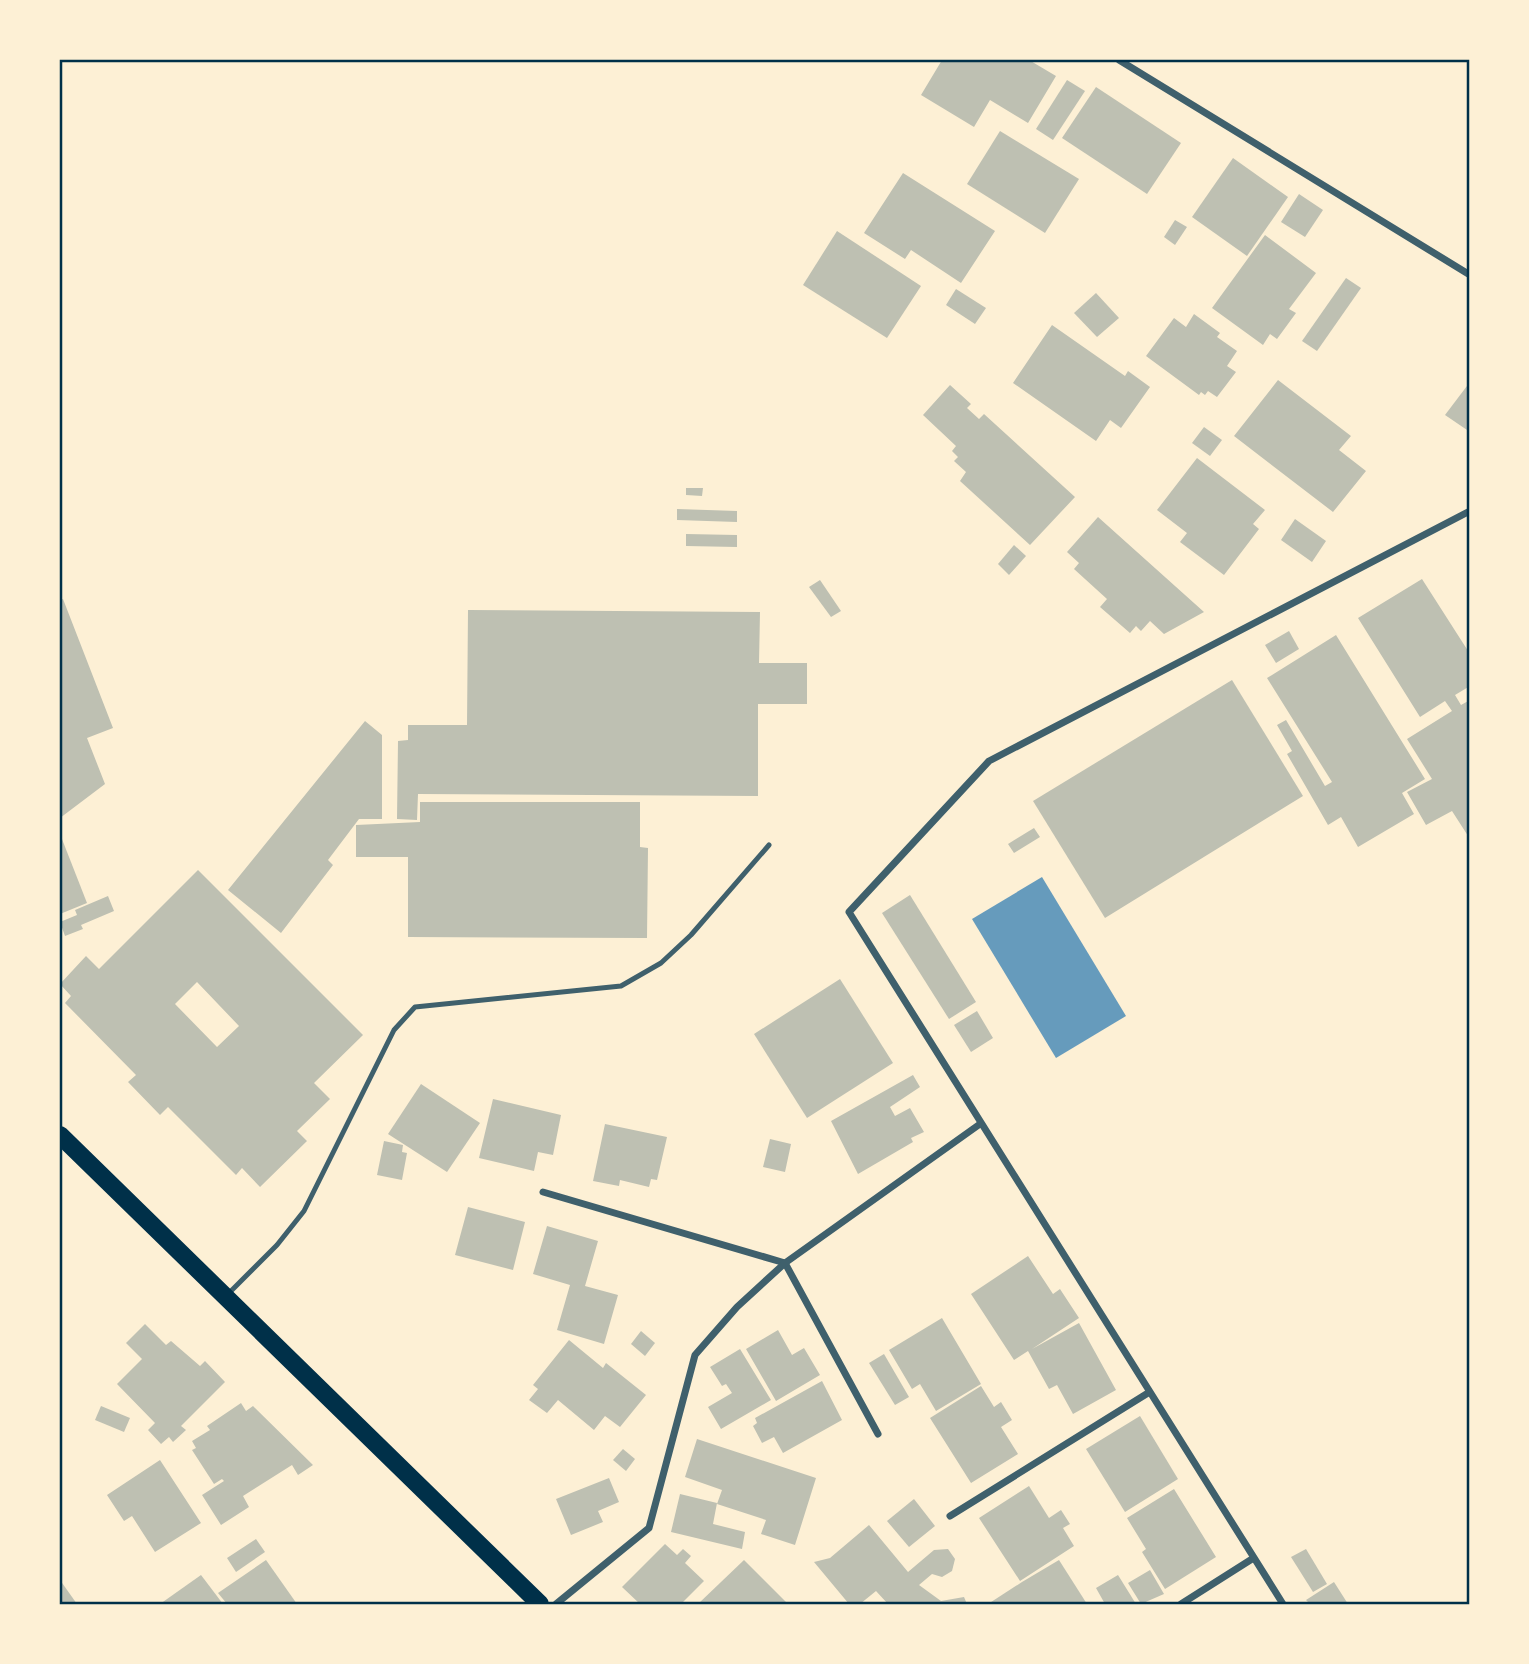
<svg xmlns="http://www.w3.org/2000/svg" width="1529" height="1664" font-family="Karla,sans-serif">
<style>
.water{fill:#669bbc}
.building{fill:#bec0b2;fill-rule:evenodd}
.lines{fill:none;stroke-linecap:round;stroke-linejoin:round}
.service{stroke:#3f606c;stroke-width:5}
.minor{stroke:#3f606c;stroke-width:7}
.primary{stroke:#003049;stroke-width:18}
.neatline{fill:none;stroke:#003049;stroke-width:2.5}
</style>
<rect width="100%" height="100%" fill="#fdf0d5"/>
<!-- water -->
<polygon class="water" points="1042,877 1126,1016 1056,1058 972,919"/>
<!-- building -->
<g class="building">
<polygon points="942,60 1029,60 1056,76 1028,123 990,100 974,127 921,95"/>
<polygon points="1067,80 1085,91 1053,140 1036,129"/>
<polygon points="1096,87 1181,143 1147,194 1062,138"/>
<polygon points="1000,131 1079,179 1045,233 967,184"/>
<polygon points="1233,158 1288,197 1247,256 1192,217"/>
<polygon points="903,173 995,231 961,283 911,250 905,259 864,233"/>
<polygon points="1299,194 1323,210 1305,237 1281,222"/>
<polygon points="1175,220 1187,227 1175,245 1164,237"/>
<polygon points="837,231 921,286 887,338 803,285"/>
<polygon points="1265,235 1316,273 1289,309 1296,313 1277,339 1270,334 1263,345 1212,308"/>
<polygon points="1346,278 1361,288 1317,351 1302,341"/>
<polygon points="956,289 986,308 975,324 946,305"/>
<polygon points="1096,293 1119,318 1097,337 1074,313"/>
<polygon points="1194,314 1220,333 1217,337 1237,351 1227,366 1236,372 1217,397 1208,391 1205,395 1201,392 1199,395 1146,356 1174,318 1186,327"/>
<polygon points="1052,325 1125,376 1128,371 1150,387 1121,428 1110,420 1096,441 1013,383"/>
<polygon points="1278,380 1351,436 1339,450 1366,471 1333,512 1234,436"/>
<polygon points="1470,382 1470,432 1445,415"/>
<polygon points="950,385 971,404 967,408 979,419 984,414 1075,497 1030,545 960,481 966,472 954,461 958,457 952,451 956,446 923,415"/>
<polygon points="1204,427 1222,440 1210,456 1192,443"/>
<polygon points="1197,458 1265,510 1253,524 1259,529 1224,575 1180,542 1187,533 1157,510"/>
<polygon points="686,488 703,488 702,496 686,495"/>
<polygon points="677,509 737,511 737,522 677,520"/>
<polygon points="1098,517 1204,612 1164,634 1150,621 1141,631 1136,626 1130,633 1100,607 1107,599 1074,569 1079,563 1067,552"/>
<polygon points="1295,519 1326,541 1312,562 1281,540"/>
<polygon points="686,534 737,535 737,547 686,546"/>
<polygon points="1014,545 1026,556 1009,575 998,564"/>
<polygon points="1422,579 1470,654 1470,686 1455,695 1461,705 1470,700 1470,839 1452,811 1426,825 1407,792 1432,779 1407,739 1452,711 1445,701 1420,717 1358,618"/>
<polygon points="820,580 841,611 831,617 809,587"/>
<polygon points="63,599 113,728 87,738 105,784 60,818 60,600"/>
<polygon points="468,610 760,612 759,663 807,663 807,704 758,704 758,796 418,794 417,820 397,819 398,741 408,740 408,725 467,725"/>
<polygon points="1289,631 1299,649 1276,663 1265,645"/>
<polygon points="1336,635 1425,779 1402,793 1414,814 1358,847 1341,817 1328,825 1287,754 1292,751 1277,725 1286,720 1325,786 1332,782 1267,678"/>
<polygon points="1232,680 1303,796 1105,918 1033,801"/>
<polygon points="365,721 382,735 382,819 359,819 328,860 333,865 281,933 228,890"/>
<polygon points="420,802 640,802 640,847 648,848 647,938 408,937 408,857 356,857 356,825 420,822"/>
<polygon points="1034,828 1040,837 1014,853 1008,844"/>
<polygon points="60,834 87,903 60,914"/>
<path d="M198 870 363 1035 314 1083 330 1099 297 1131 307 1141 260 1187 242 1168 236 1175 168 1107 160 1115 128 1082 136 1075 65 1003 71 996 60 984 86 956 99 969ZM197 982 239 1026 217 1047 175 1004Z"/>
<polygon points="910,895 976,1002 949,1019 882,913"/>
<polygon points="108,896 114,911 81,925 83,929 65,936 60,922 77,915 75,910"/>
<polygon points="840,979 893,1063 807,1118 754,1034"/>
<polygon points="977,1011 993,1038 971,1052 954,1025"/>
<polygon points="913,1075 920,1087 890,1107 895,1116 910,1108 924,1132 911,1138 913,1142 858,1174 831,1121"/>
<polygon points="421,1084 480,1123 447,1172 388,1134"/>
<polygon points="493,1099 561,1115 553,1155 538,1152 534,1171 479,1158"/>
<polygon points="605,1124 667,1137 657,1180 651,1179 649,1187 620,1180 619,1186 593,1181"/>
<polygon points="770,1139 791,1144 785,1172 763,1167"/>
<polygon points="384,1141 403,1145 402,1152 407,1153 402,1180 377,1175"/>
<polygon points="468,1207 525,1222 513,1270 455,1255"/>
<polygon points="547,1226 598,1241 585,1286 618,1295 604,1344 557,1330 570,1285 533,1274"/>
<polygon points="1028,1256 1053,1294 1060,1289 1079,1318 1032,1349 1079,1323 1116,1390 1073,1414 1057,1385 1049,1389 1028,1351 1014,1360 971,1294"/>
<polygon points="942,1318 981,1384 936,1411 920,1384 912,1389 889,1350"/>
<polygon points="145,1324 166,1345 171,1341 200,1366 205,1361 225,1382 181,1426 186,1430 173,1442 169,1437 161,1444 148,1430 155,1423 117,1384 142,1359 126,1343"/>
<polygon points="778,1330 792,1355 804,1348 820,1375 776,1401 746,1349"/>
<polygon points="641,1331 655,1343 645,1356 631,1344"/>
<polygon points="569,1340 603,1368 606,1363 646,1395 620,1427 605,1416 594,1430 558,1400 547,1413 529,1400 538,1389 533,1385"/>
<polygon points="740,1349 771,1400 721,1429 708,1407 732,1393 726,1384 722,1386 710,1367"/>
<polygon points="884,1354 909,1397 895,1405 869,1363"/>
<polygon points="822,1381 842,1420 783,1453 774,1437 762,1443 753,1426 757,1423 755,1418"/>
<polygon points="981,1386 994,1407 1001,1402 1012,1420 1001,1427 1018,1454 971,1483 930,1418"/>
<polygon points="241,1403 246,1411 253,1406 313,1465 298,1475 292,1465 243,1496 249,1507 221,1525 202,1495 224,1481 222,1479 214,1484 192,1450 196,1448 192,1441 210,1430 207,1426"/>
<polygon points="101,1406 130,1418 124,1432 95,1420"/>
<polygon points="1140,1416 1178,1479 1125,1512 1086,1449"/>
<polygon points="697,1439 816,1478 795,1545 761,1534 766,1520 717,1504 722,1490 685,1477"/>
<polygon points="623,1449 635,1459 626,1471 613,1460"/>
<polygon points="160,1460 201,1523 155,1552 132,1516 124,1521 107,1495"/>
<polygon points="609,1478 619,1502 598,1511 603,1522 571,1535 556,1499"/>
<polygon points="1029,1486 1049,1518 1061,1510 1070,1524 1063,1528 1074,1546 1020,1581 979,1518"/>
<polygon points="1174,1489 1216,1557 1165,1589 1142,1552 1146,1549 1127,1518"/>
<polygon points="680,1494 717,1503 713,1524 745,1532 742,1549 671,1532"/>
<polygon points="914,1499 935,1526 909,1547 887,1521"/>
<polygon points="869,1525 908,1572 934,1550 948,1549 955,1559 952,1571 942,1577 932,1574 919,1585 941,1601 964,1597 967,1604 888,1604 876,1591 860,1604 849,1604 814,1562 830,1558"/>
<polygon points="256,1539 265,1552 236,1572 227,1558"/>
<polygon points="665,1544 677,1555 683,1549 691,1556 685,1563 704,1581 681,1604 640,1604 622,1587"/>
<polygon points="1306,1549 1327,1584 1313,1592 1291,1557"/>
<polygon points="266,1560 297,1604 227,1604 218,1593"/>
<polygon points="744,1560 788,1604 698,1604"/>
<polygon points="1059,1560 1087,1604 988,1604 1022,1582"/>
<polygon points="1150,1570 1164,1594 1141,1604 1128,1583"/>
<polygon points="201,1575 223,1604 160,1604"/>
<polygon points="1118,1575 1136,1604 1105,1604 1096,1588"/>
<polygon points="60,1580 77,1604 60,1604"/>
<polygon points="1334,1582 1348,1604 1310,1604 1306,1600"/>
</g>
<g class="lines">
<!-- service -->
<polyline class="service" points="228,1294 277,1245 304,1211 394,1030 415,1007 621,986 661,963 691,935 769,845"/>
<!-- minor -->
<g class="minor">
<polyline points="1119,60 1470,275"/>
<polyline points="543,1192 785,1263 878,1434"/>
<polyline points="950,1516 1148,1393"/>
<polyline points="556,1604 649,1528 695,1355 737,1307 785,1263 980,1124"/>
<polyline points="1181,1604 1252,1559"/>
<polyline points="1283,1604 849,912 989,761 1470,511"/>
</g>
<!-- primary -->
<polyline class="primary" points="60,1135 540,1604"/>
</g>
<!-- border -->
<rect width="1529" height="1664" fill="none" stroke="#fdf0d5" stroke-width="122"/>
<rect x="61" y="61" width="1407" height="1542" class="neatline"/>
</svg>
